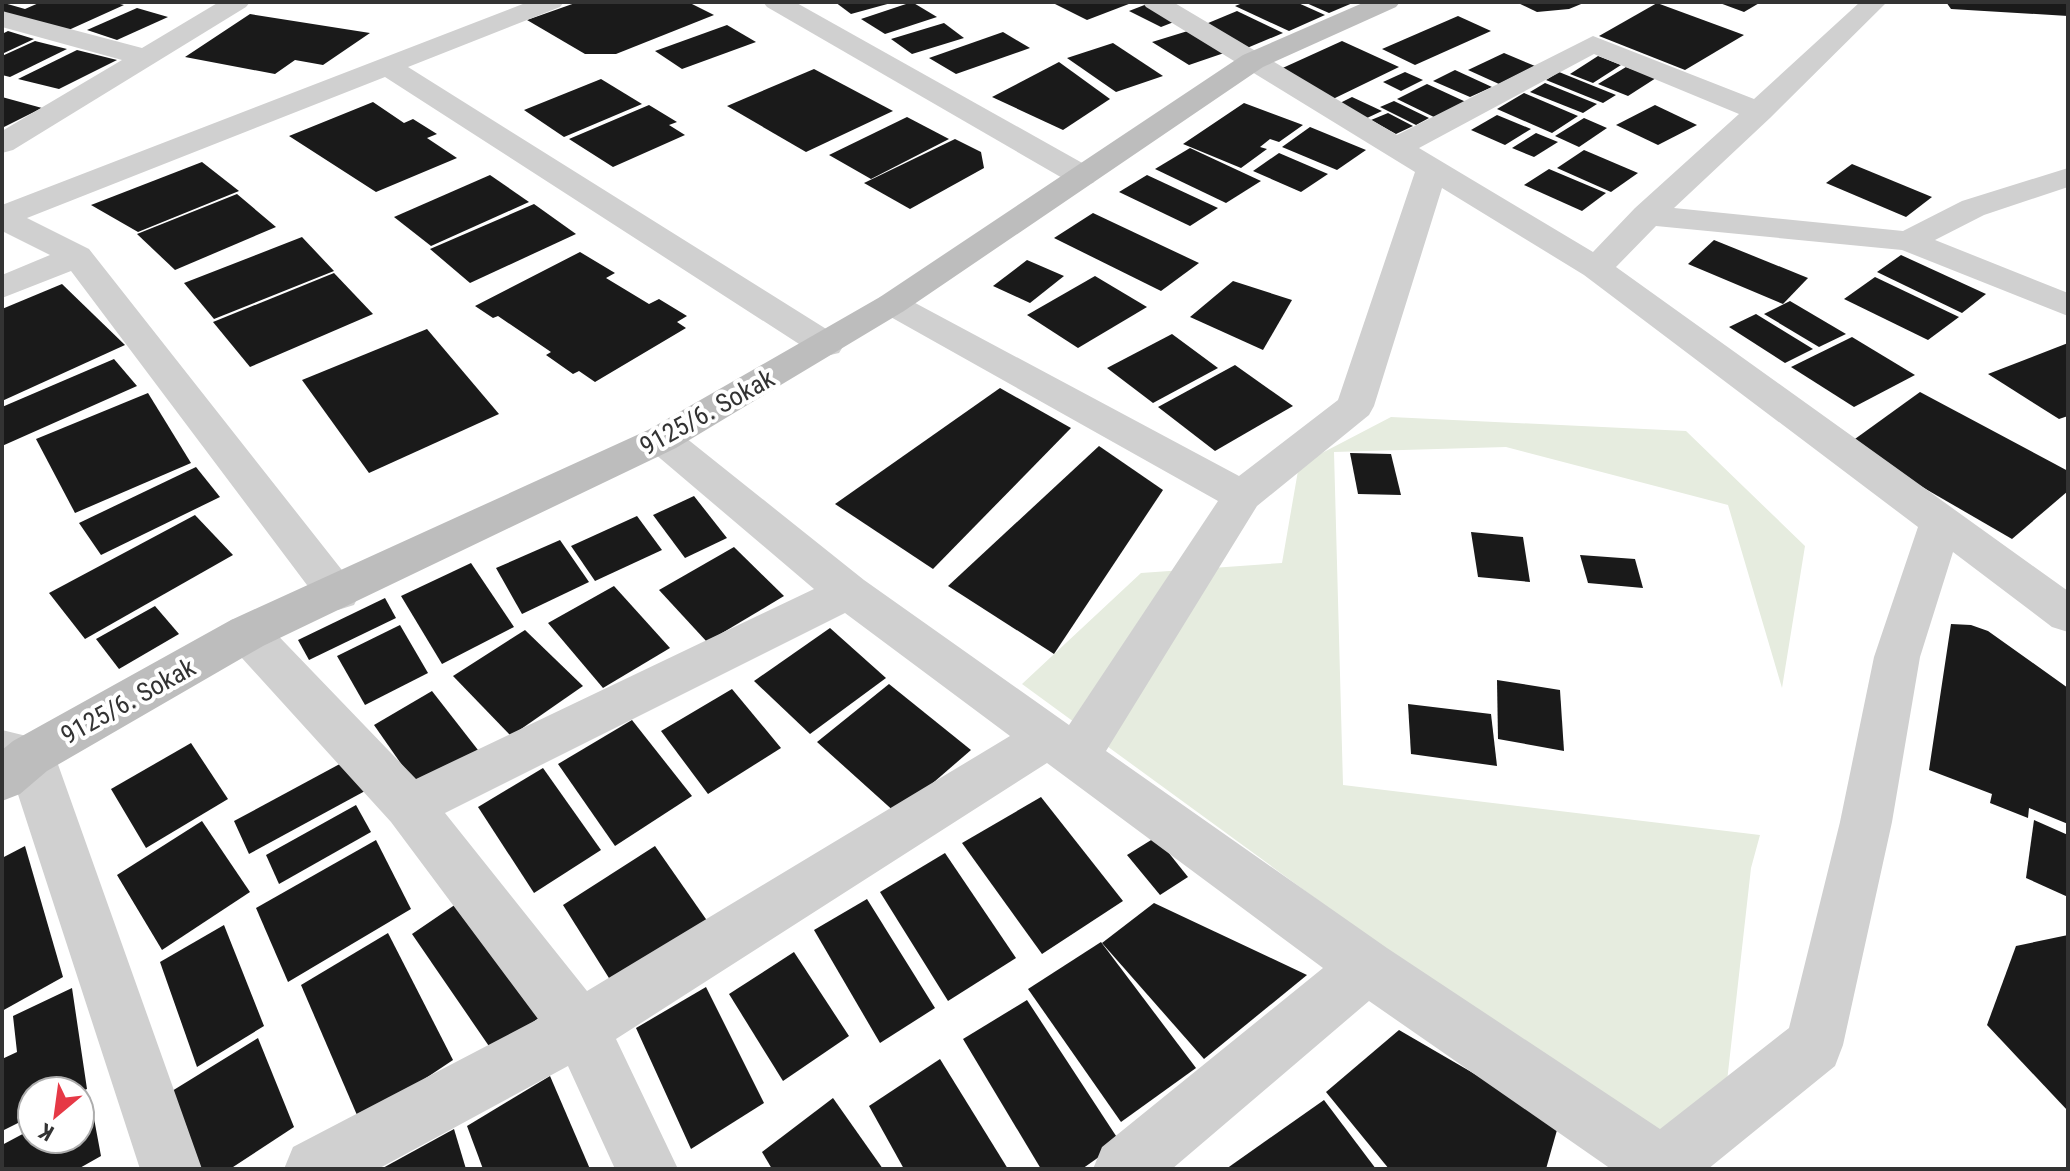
<svg xmlns="http://www.w3.org/2000/svg" width="2070" height="1171" font-family="'Roboto Condensed',sans-serif">
<style>
.green{fill:#e6ecdf}
.building{fill:#1a1a1a}
.lines{fill:none;stroke-linecap:round;stroke-linejoin:round}
.street{fill:#d0d0d0;fill-rule:evenodd}
.secondary{fill:#bdbdbd;fill-rule:evenodd}
.labels{text-anchor:middle;dominant-baseline:central;stroke-width:8;stroke-linejoin:round;paint-order:stroke}
.street-label{font-size:26px;fill:#333;stroke:#fff}
</style>
<rect width="100%" height="100%" fill="#fff"/>
<!-- green -->
<polygon class="green" points="1391,417 1686,431 1805,546 1782,688 1728,505 1506,447 1334,452 1343,785 1760,835 1751,868 1723,1117 1671,1158 1022,684 1141,573 1282,563 1299,465"/>
<!-- building -->
<g class="building">
<polygon points="41,2 112,2 124,5 62,33 2,15 4,3 25,9"/>
<polygon points="578,2 688,2 714,15 616,54 585,54 527,20"/>
<polygon points="835,2 891,2 891,3 851,14"/>
<polygon points="912,2 937,17 885,34 861,19"/>
<polygon points="1051,2 1134,2 1087,20"/>
<polygon points="1245,2 1296,2 1325,15 1289,31 1235,6"/>
<polygon points="1304,2 1355,2 1329,13"/>
<polygon points="1516,2 1586,2 1569,9 1537,12"/>
<polygon points="1717,2 1761,2 1744,12"/>
<polygon points="1946,2 2068,2 2068,16 1951,9"/>
<polygon points="1657,3 1744,35 1685,70 1599,36"/>
<polygon points="1147,4 1179,20 1161,27 1129,11"/>
<polygon points="137,8 168,17 117,40 87,30"/>
<polygon points="1237,11 1283,33 1247,48 1201,26"/>
<polygon points="250,14 370,33 323,65 295,60 275,74 185,57"/>
<polygon points="1458,16 1491,31 1415,65 1382,49"/>
<polygon points="944,23 964,38 912,54 891,39"/>
<polygon points="727,25 756,42 682,69 655,51"/>
<polygon points="1191,30 1227,52 1189,65 1152,42"/>
<polygon points="8,31 34,39 2,54 2,34"/>
<polygon points="1003,32 1030,48 956,74 929,58"/>
<polygon points="35,41 67,49 10,77 2,75 2,56"/>
<polygon points="1342,41 1399,67 1333,99 1276,71"/>
<polygon points="1113,43 1163,76 1116,92 1067,58"/>
<polygon points="77,50 117,60 59,89 18,79"/>
<polygon points="1504,53 1535,66 1499,84 1468,70"/>
<polygon points="1598,56 1621,65 1593,83 1570,74"/>
<polygon points="1059,62 1110,99 1063,130 992,97"/>
<polygon points="1626,67 1656,78 1628,96 1598,84"/>
<polygon points="814,69 893,111 806,152 727,106"/>
<polygon points="1455,70 1492,87 1470,97 1433,81"/>
<polygon points="1405,72 1423,80 1401,91 1383,82"/>
<polygon points="1559,72 1616,95 1603,103 1546,80"/>
<polygon points="601,79 642,104 564,137 524,110"/>
<polygon points="1545,83 1597,104 1583,113 1530,92"/>
<polygon points="1427,84 1466,102 1436,118 1397,99"/>
<polygon points="1524,93 1578,116 1552,133 1497,109"/>
<polygon points="2,97 42,108 2,128"/>
<polygon points="1352,97 1382,111 1367,118 1338,104"/>
<polygon points="1394,101 1429,118 1416,125 1380,107"/>
<polygon points="373,102 404,123 413,119 437,134 427,138 457,158 376,192 289,136"/>
<polygon points="1244,103 1303,125 1279,142 1270,139 1260,147 1267,149 1241,168 1183,144"/>
<polygon points="649,105 677,122 669,125 685,135 613,167 569,139"/>
<polygon points="1655,105 1697,125 1658,145 1616,125"/>
<polygon points="1388,113 1413,126 1396,134 1371,120"/>
<polygon points="1497,115 1531,129 1505,145 1471,130"/>
<polygon points="907,117 949,139 871,179 829,155"/>
<polygon points="1584,118 1607,128 1579,147 1555,136"/>
<polygon points="1310,127 1366,150 1337,170 1282,147"/>
<polygon points="1536,133 1558,142 1534,157 1512,148"/>
<polygon points="955,139 981,152 984,168 910,209 864,183"/>
<polygon points="1190,148 1261,181 1226,203 1155,169"/>
<polygon points="1584,150 1638,173 1611,192 1557,168"/>
<polygon points="1279,153 1328,174 1301,192 1253,171"/>
<polygon points="202,162 239,191 138,232 91,205"/>
<polygon points="1852,164 1932,197 1906,217 1826,183"/>
<polygon points="1549,169 1606,193 1582,211 1524,185"/>
<polygon points="490,175 529,202 431,246 394,217"/>
<polygon points="1147,175 1218,208 1190,226 1119,192"/>
<polygon points="237,194 276,227 175,270 137,234"/>
<polygon points="534,204 576,234 470,283 430,249"/>
<polygon points="1093,213 1199,263 1161,291 1054,238"/>
<polygon points="302,237 334,271 214,319 184,283"/>
<polygon points="1714,240 1808,278 1783,304 1688,264"/>
<polygon points="580,252 615,273 606,278 649,304 659,299 687,316 677,322 686,328 595,382 579,371 573,374 546,355 551,352 498,316 493,318 475,306"/>
<polygon points="1901,255 1986,294 1962,313 1877,272"/>
<polygon points="1027,260 1064,276 1030,303 993,286"/>
<polygon points="334,273 373,314 250,367 213,322"/>
<polygon points="1095,276 1147,307 1078,348 1027,315"/>
<polygon points="1875,277 1959,317 1928,340 1844,299"/>
<polygon points="1233,281 1292,300 1263,350 1190,317"/>
<polygon points="62,284 125,345 2,401 2,309"/>
<polygon points="1790,301 1846,334 1819,347 1764,314"/>
<polygon points="1756,314 1813,349 1785,363 1729,327"/>
<polygon points="427,329 499,414 369,473 302,380"/>
<polygon points="1172,334 1218,368 1153,403 1107,368"/>
<polygon points="1852,337 1915,375 1854,407 1791,367"/>
<polygon points="2068,343 2068,416 2059,419 1988,374"/>
<polygon points="114,359 137,386 2,446 2,407"/>
<polygon points="1235,365 1293,406 1215,451 1158,407"/>
<polygon points="1000,388 1071,428 933,569 835,504"/>
<polygon points="1920,392 2068,471 2068,491 2012,539 1848,444"/>
<polygon points="148,393 191,463 75,513 36,439"/>
<polygon points="1099,446 1163,490 1054,654 948,586"/>
<polygon points="1350,453 1391,454 1401,495 1358,494"/>
<polygon points="196,467 220,497 101,555 79,523"/>
<polygon points="694,496 727,538 685,558 653,515"/>
<polygon points="195,515 233,555 85,639 49,593"/>
<polygon points="637,516 662,550 595,581 571,546"/>
<polygon points="1471,532 1523,537 1530,582 1478,577"/>
<polygon points="560,540 589,582 522,614 496,568"/>
<polygon points="734,547 784,596 707,642 659,590"/>
<polygon points="1580,555 1635,559 1643,588 1588,583"/>
<polygon points="471,563 514,627 442,664 401,596"/>
<polygon points="614,586 670,648 603,688 548,623"/>
<polygon points="385,598 396,618 309,660 298,640"/>
<polygon points="155,606 179,634 119,669 96,639"/>
<polygon points="1951,624 1971,625 1988,631 2068,688 2068,824 2029,808 2028,818 1990,803 1992,794 1929,770"/>
<polygon points="400,625 428,673 365,705 337,656"/>
<polygon points="830,628 886,678 810,734 754,681"/>
<polygon points="525,630 583,686 511,736 453,676"/>
<polygon points="1497,680 1560,690 1564,751 1498,739"/>
<polygon points="889,684 971,750 897,814 817,742"/>
<polygon points="732,689 781,748 708,794 661,731"/>
<polygon points="432,691 478,750 418,788 374,725"/>
<polygon points="1408,704 1491,714 1497,766 1411,754"/>
<polygon points="632,720 692,796 615,846 558,764"/>
<polygon points="191,743 228,799 146,848 111,789"/>
<polygon points="349,759 365,791 249,854 234,821"/>
<polygon points="543,768 601,850 534,893 478,807"/>
<polygon points="1041,797 1123,901 1042,954 962,843"/>
<polygon points="356,805 371,832 279,884 266,855"/>
<polygon points="2034,820 2068,835 2068,897 2026,878"/>
<polygon points="202,821 250,892 162,950 117,875"/>
<polygon points="1156,837 1188,877 1160,895 1127,855"/>
<polygon points="376,840 411,909 288,982 256,908"/>
<polygon points="25,846 63,977 2,1011 2,858"/>
<polygon points="655,846 708,922 614,986 563,905"/>
<polygon points="945,853 1016,958 948,1001 880,892"/>
<polygon points="867,899 935,1008 880,1043 814,930"/>
<polygon points="459,902 540,1017 493,1052 412,934"/>
<polygon points="1154,903 1307,975 1204,1059 1102,943"/>
<polygon points="224,925 264,1026 197,1067 160,962"/>
<polygon points="388,933 453,1060 360,1122 301,985"/>
<polygon points="2068,935 2068,1111 1987,1025 2016,946"/>
<polygon points="1101,942 1196,1068 1121,1122 1028,989"/>
<polygon points="794,952 849,1036 783,1081 729,994"/>
<polygon points="706,987 764,1103 691,1149 636,1028"/>
<polygon points="72,988 87,1089 80,1092 32,1091 32,1116 2,1131 2,1059 17,1052 13,1016"/>
<polygon points="1027,1000 1120,1142 1082,1169 1041,1169 963,1039"/>
<polygon points="1399,1030 1559,1123 1546,1169 1389,1169 1326,1092"/>
<polygon points="258,1038 294,1127 230,1169 200,1169 172,1091"/>
<polygon points="940,1059 1008,1169 904,1169 869,1106"/>
<polygon points="550,1076 590,1169 483,1169 467,1126"/>
<polygon points="90,1097 101,1156 78,1169 2,1169 2,1145 32,1129 32,1139 80,1139 80,1103"/>
<polygon points="833,1098 883,1169 772,1169 762,1152"/>
<polygon points="1324,1100 1376,1169 1226,1169"/>
<polygon points="454,1129 466,1169 381,1169"/>
</g>
<g class="lines">
<!-- street -->
<g class="street">
<polygon points="219,2 250,2 246,7 13,150 2,153 2,131 122,60 2,27 2,11 142,48"/>
<polygon points="528,2 564,2 560,7 408,67 839,337 844,345 839,353 826,356 813,353 385,77 27,218 89,249 360,593 354,605 338,610 322,605 71,271 2,298 2,275 50,255 2,231 2,205"/>
<polygon points="763,2 795,2 1093,169 1098,176 1093,183 1082,185 1071,183 767,7"/>
<path d="M1142 2H1173L1397 135 1593 36 1754 99 1860 2H1887L1770 118 1674 208 1903 231 1962 201 2068 168V187L1984 215 1935 240 2068 293V316L1902 250 1656 226 1616 267 2068 591V632L2052 627 1953 552 1920 657 1892 822 1843 1045 1835 1066 1708 1169H1611L1369 1001 1172 1169H1093L1102 1147 1323 968 1047 763 616 1039 678 1169H615L568 1066 378 1169H284L293 1147 538 1019 391 822 231 646 224 633 231 620 247 615 263 620 416 779 814 589 648 448 642 439 648 430 662 426 676 430 864 580 1069 725 1218 501 880 311 874 304 880 297 892 293 904 297 1239 476 1338 400 1415 172 1146 7ZM1594 54 1739 114 1635 208 1593 252 1419 148ZM1442 188 1584 275 1918 527 1874 657 1840 822 1789 1028 1660 1129 1387 948 1106 751 1257 506 1369 415 1374 406ZM845 613 1010 736 587 991 445 813Z"/>
<polygon points="2,730 47,741 55,756 202,1169 140,1169 11,773 2,772"/>
</g>
<!-- secondary -->
<polygon class="secondary" points="1365,2 1400,2 1396,7 1263,67 904,311 676,448 263,646 47,771 20,794 2,801 2,750 13,741 231,620 648,430 880,297 1243,55"/>
</g>
<g class="labels">
<!-- street labels -->
<g class="street-label">
<text transform="translate(707 412) rotate(-29)">9125/6. Sokak</text>
<text transform="translate(128 701) rotate(-29)">9125/6. Sokak</text>
</g>
</g>
<!-- border -->
<rect width="2070" height="1171" fill="none" stroke="#333333" stroke-width="8"/>
<!-- north arrow -->
<g transform="translate(56 1115) rotate(209)"><circle r="38" fill="#ffffff" stroke="#adadad" stroke-width="2"/>
<path d="M0-6L14 30L0 20L-14 30Z" fill="#e63946"/>
<text y="-12" font-size="22" font-weight="bold" text-anchor="middle" fill="#333333">K</text>
</g>
</svg>
